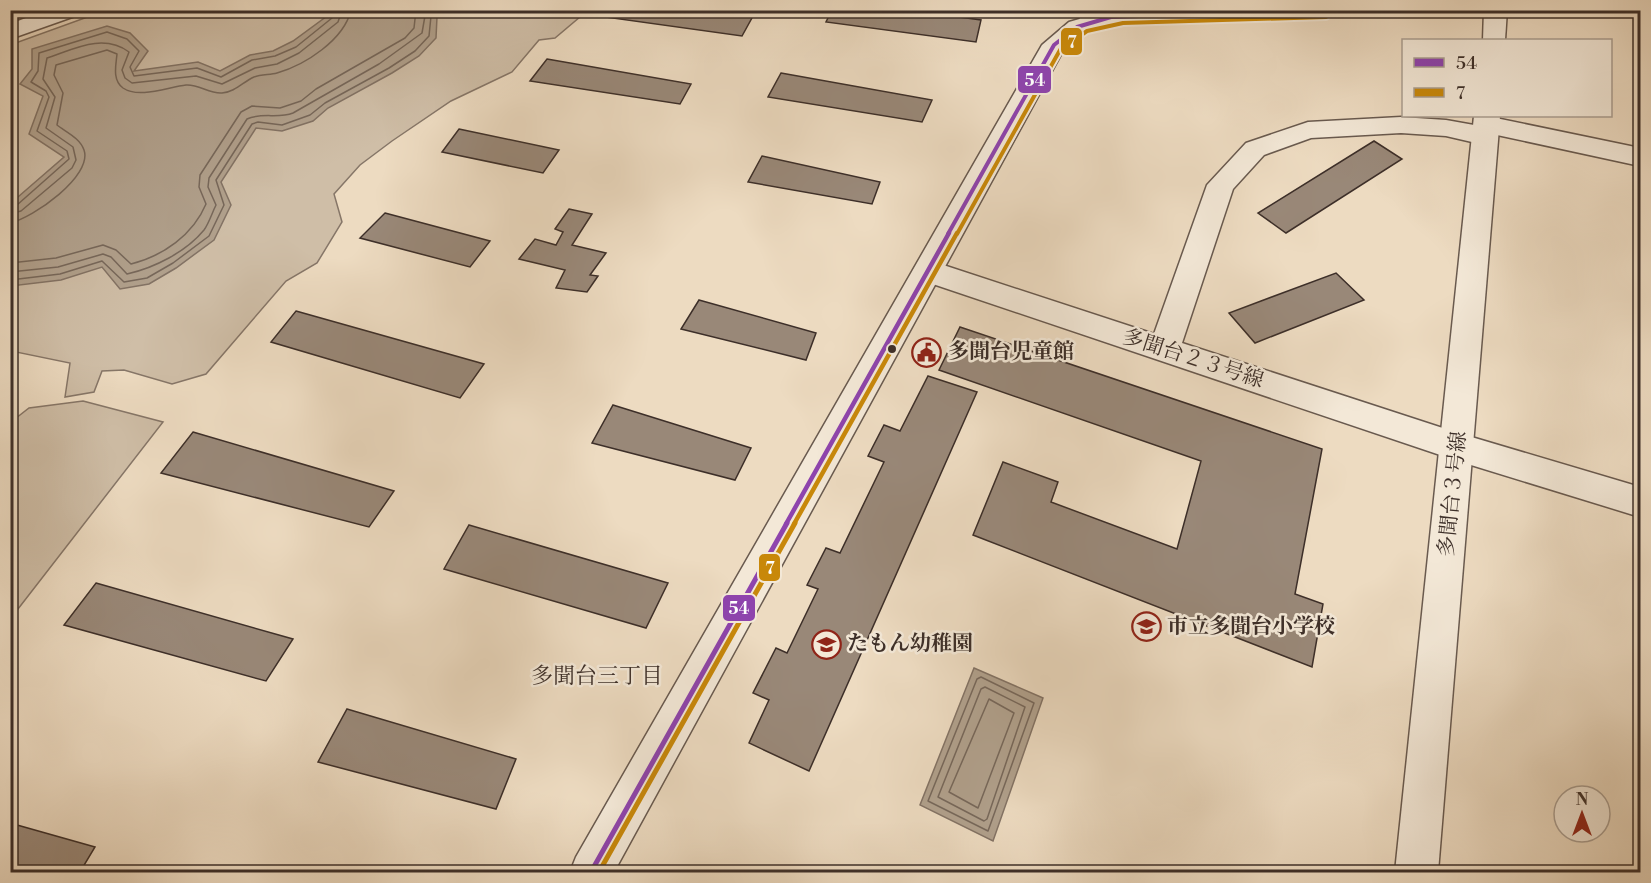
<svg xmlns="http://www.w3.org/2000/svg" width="1651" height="883" font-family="'Libre Bodoni','Noto Serif JP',serif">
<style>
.green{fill:#cfbea7;stroke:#867668;stroke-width:1.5}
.water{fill:#b1a18d;stroke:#837365;stroke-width:1.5}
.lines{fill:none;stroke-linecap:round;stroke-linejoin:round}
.shore{stroke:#77685b;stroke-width:1.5}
.building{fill:#998878;stroke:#3d2f29;stroke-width:1.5}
.minor-casing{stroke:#695a4f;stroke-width:3}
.tertiary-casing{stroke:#695a4f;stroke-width:3}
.minor{fill:#f3e8d7;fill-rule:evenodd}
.tertiary{fill:#f3e8d7;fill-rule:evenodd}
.bus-1-far2-casing{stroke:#f3e8d7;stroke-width:8}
.bus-1-far1-casing{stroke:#f3e8d7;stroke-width:9}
.bus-1-casing{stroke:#f3e8d7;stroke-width:10}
.bus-2-far2-casing{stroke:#f3e8d7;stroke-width:8}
.bus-2-far1-casing{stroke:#f3e8d7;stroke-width:9}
.bus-2-casing{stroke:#f3e8d7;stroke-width:10}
.bus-1-far2{stroke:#8e44ad;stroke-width:4}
.bus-1-far1{stroke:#8e44ad;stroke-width:4.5}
.bus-1{stroke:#8e44ad;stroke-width:5}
.bus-2-far2{stroke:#c8880a;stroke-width:4}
.bus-2-far1{stroke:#c8880a;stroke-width:4.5}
.bus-2{stroke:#c8880a;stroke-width:5}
.bus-dot{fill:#3d2f29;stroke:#f3e8d7;stroke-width:2}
.labels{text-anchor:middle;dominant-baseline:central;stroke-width:5;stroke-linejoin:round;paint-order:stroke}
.poi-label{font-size:21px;font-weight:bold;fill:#3d2f29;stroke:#f3e8d7;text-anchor:start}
.street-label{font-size:21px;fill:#3d2f29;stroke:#f3e8d7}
.neighbourhood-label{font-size:22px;fill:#3d2f29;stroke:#f3e8d7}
.line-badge{stroke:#f3e8d7;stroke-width:2}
.badge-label{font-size:16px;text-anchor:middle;font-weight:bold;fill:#fff}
</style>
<rect width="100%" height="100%" fill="#eddbc1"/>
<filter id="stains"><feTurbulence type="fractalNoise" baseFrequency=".00333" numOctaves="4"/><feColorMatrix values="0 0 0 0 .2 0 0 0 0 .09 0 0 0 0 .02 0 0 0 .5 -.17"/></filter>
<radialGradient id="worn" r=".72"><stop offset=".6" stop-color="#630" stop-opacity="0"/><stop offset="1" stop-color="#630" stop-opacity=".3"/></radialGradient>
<!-- green -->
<g class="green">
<polygon points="104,11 587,11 555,38 539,40 512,72 451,101 392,141 360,165 334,194 342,222 317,263 286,281 206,374 172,384 124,370 102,371 94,392 65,397 70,363 11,351 10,45"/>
<polygon points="83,401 163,422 11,618 11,422 29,408"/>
</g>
<!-- water -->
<g class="water">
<polygon points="334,11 448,11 437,17 436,38 419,56 392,73 328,108 313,121 282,131 256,128 221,182 231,205 214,240 176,268 149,284 120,289 102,267 61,280 11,286 11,203 64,157 29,134 43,96 20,84 32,69 32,49 107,26 130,33 148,51 134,71 198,62 220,71 250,55 273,51 293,41"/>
<polygon points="974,668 1043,698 993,841 920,805"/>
</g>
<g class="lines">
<!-- shore -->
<g class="shore">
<polyline points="10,207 17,205 69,159 67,151 37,131 49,97 46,91 31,82 38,71 39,53 107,32 127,39 139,51 130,67 134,76 197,68 221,77 252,60 275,56 296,47 332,18 335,10"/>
<path d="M10 214 21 211 72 168 76 160 73 147 46 128 55 97 43 79 47 58C74 49 103 33 129 52L122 70 125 78 132 83 196 76 222 84 255 68 277 64 299 53 338 22 342 10"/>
<path d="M10 223C33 218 93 176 84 150 80 138 66 132 57 125L63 93 54 75 56 65 107 50 117 54C116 65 112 80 123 88 139 99 168 87 186 85 199 84 209 94 222 93 235 92 243 82 254 77 261 74 270 75 277 73 305 65 344 40 351 10"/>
<path d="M10 263 56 258 103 245 116 250 131 264C163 256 193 235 206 204L199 187 200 175 241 112 252 106 280 108 301 101 316 89 405 38 414 28 416 10"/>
<path d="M10 272 58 267 103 254 111 257 127 274C154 268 186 252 204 230 209 223 212 213 216 205L208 187 209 178 247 119C262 112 278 119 293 113L379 64 422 33 426 10"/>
<polyline points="10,280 60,274 102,261 124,282 147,278 173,263 209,236 224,205 216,180 252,124 258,122 282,125 310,115 325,103 389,68 415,51 429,36 431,16 437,10"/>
<polygon points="981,677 1034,703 988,831 928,801 977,679"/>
<polygon points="985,687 1025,707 987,819 984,821 938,797 981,689"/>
<polygon points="989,699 1014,713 978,808 949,792"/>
</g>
</g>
<!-- building -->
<g class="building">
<polygon points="601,10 714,10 753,16 742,36 598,16"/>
<polygon points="832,10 908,10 981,20 976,42 826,22"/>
<polygon points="547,59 691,84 680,104 530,81"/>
<polygon points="781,73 932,100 922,122 768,97"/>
<polygon points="459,129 559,150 543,173 442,152"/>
<polygon points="1374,141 1402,159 1286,233 1258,213"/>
<polygon points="762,156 880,182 872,204 748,182"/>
<polygon points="569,209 592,214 572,245 606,253 590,275 598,276 587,292 556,288 565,270 519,259 535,239 556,245 563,232 555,229"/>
<polygon points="385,213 490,241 470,267 360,238"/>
<polygon points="1336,273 1364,300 1255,343 1229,313"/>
<polygon points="699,300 816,333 806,360 681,329"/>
<polygon points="296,311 484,364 460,398 271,342"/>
<polygon points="960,327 1322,449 1295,594 1323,604 1312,667 973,535 1003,462 1058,482 1051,502 1177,549 1201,461 939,370"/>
<polygon points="928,376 977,392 809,771 749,743 769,700 753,693 776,648 787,653 818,589 807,585 826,548 840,553 884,462 868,456 884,425 900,431"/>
<polygon points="613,405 751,448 735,480 592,443"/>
<polygon points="193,432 394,491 369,527 161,473"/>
<polygon points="469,525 668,583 646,628 444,569"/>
<polygon points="96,583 293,639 266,681 64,625"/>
<polygon points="347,709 516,759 496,809 318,762"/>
<polygon points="10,823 95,847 80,872 10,872"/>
</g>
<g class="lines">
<defs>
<g id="minor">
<polygon points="47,10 81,10 78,15 10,39 10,24"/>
<polygon points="1074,10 1097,10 1104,20 1100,25 1084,25"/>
<polygon points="1486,116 1640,148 1640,166 1497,135 1494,142 1485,145 1446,136 1401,133 1311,138 1264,155 1233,189 1182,343 1458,433 1640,487 1640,517 1458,461 918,279 913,271 918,263 928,260 1154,334 1207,185 1246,143 1308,122 1401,117 1446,120 1474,125 1477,118"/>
</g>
<g id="tertiary">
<polygon points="1111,10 1337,10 1334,15 1326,17 1111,24 1085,32 1064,49 614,872 570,872 576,857 1042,45 1069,22"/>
<polygon points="1484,10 1507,10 1505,40 1483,40"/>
<polygon points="1474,116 1500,116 1438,872 1395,872"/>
</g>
</defs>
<!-- minor casing -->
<use href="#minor" class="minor-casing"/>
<!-- tertiary casing -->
<use href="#tertiary" class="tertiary-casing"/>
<!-- minor -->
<use href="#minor" class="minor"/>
<!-- tertiary -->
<use href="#tertiary" class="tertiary"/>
<defs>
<polyline id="bus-1-far2" points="948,234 1054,45 1077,27 1111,17 1309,10"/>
<polyline id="bus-1-far1" points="786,524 949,233"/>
<polyline id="bus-1" points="591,872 787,523"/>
<polyline id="bus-2-far2" points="957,234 1060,50 1087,31 1123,23 1326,17"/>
<polyline id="bus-2-far1" points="794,524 957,233"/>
<polyline id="bus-2" points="599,872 795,523"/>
</defs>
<!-- bus-1-far2 casing -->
<use href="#bus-1-far2" class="bus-1-far2-casing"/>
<!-- bus-1-far1 casing -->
<use href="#bus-1-far1" class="bus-1-far1-casing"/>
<!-- bus-1 casing -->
<use href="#bus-1" class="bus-1-casing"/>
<!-- bus-2-far2 casing -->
<use href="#bus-2-far2" class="bus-2-far2-casing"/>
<!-- bus-2-far1 casing -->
<use href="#bus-2-far1" class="bus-2-far1-casing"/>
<!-- bus-2 casing -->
<use href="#bus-2" class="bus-2-casing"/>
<!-- bus-1-far2 -->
<use href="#bus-1-far2" class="bus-1-far2"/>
<!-- bus-1-far1 -->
<use href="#bus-1-far1" class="bus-1-far1"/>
<!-- bus-1 -->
<use href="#bus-1" class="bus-1"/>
<!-- bus-2-far2 -->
<use href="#bus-2-far2" class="bus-2-far2"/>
<!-- bus-2-far1 -->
<use href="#bus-2-far1" class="bus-2-far1"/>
<!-- bus-2 -->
<use href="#bus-2" class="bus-2"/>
</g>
<!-- icons -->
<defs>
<symbol id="civic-ring" viewBox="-11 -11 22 22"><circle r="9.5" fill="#f3e8d7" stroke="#8f2418" stroke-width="1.5"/><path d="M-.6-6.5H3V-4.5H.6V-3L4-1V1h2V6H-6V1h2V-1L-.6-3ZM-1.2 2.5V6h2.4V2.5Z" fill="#8f2418"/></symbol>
<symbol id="school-ring" viewBox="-11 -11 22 22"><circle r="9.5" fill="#f3e8d7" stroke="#8f2418" stroke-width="1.5"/><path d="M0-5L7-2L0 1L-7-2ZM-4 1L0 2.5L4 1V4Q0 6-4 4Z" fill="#8f2418"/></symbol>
</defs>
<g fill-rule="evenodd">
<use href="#civic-ring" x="910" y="336" width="33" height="33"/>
<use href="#school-ring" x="1130" y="610" width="33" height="33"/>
<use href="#school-ring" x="810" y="628" width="33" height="33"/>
</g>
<!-- markers -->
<circle class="bus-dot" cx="892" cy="349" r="5"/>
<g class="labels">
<!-- poi labels -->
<g class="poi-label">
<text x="948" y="352">多聞台児童館</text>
<text x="1167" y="627">市立多聞台小学校</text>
<text x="847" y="644">たもん幼稚園</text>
</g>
<!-- street labels -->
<g class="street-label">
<text transform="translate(1193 359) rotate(18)">多聞台２３号線</text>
<text transform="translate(1453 494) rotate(-84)">多聞台３号線</text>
</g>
<!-- neighbourhood labels -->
<g class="neighbourhood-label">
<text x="597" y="676">多聞台三丁目</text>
</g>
</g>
<g class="line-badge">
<rect x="1060" y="27" width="23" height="29" rx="6" fill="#c8880a"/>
<rect x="1017" y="65" width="35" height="29" rx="6" fill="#8e44ad"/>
<rect x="758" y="553" width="23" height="29" rx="6" fill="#c8880a"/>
<rect x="722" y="594" width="34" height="28" rx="6" fill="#8e44ad"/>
</g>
<g class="badge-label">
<text x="1072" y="48">7</text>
<text x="1035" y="86">54</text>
<text x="770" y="574">7</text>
<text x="739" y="614">54</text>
</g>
<!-- margin -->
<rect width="1651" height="883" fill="none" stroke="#eddbc1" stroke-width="36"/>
<rect x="12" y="12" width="1627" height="859" fill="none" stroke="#3d2f29" stroke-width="3"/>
<rect x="18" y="18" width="1615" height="847" fill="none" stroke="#3d2f29" stroke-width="1.5"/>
<!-- legend -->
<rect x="1402" y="39" width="210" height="78" fill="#f3e8d7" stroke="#aa9e91" stroke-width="1.5"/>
<rect x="1414" y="58" width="30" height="9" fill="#8e44ad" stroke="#aa9e91" stroke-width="1.5"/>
<text x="1456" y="69" font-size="18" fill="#3d2f29">54</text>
<rect x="1414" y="88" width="30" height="9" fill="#c8880a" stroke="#aa9e91" stroke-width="1.5"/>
<text x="1456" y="99" font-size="18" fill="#3d2f29">7</text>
<!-- north arrow -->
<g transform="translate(1582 814)"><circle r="28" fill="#f3e8d7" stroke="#aa9e91" stroke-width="1.5"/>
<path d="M0-4.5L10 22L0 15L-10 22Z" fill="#8f2418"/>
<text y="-9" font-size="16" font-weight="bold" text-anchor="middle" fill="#3d2f29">N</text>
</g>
<rect width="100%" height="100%" filter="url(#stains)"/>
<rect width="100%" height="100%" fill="url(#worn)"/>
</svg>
